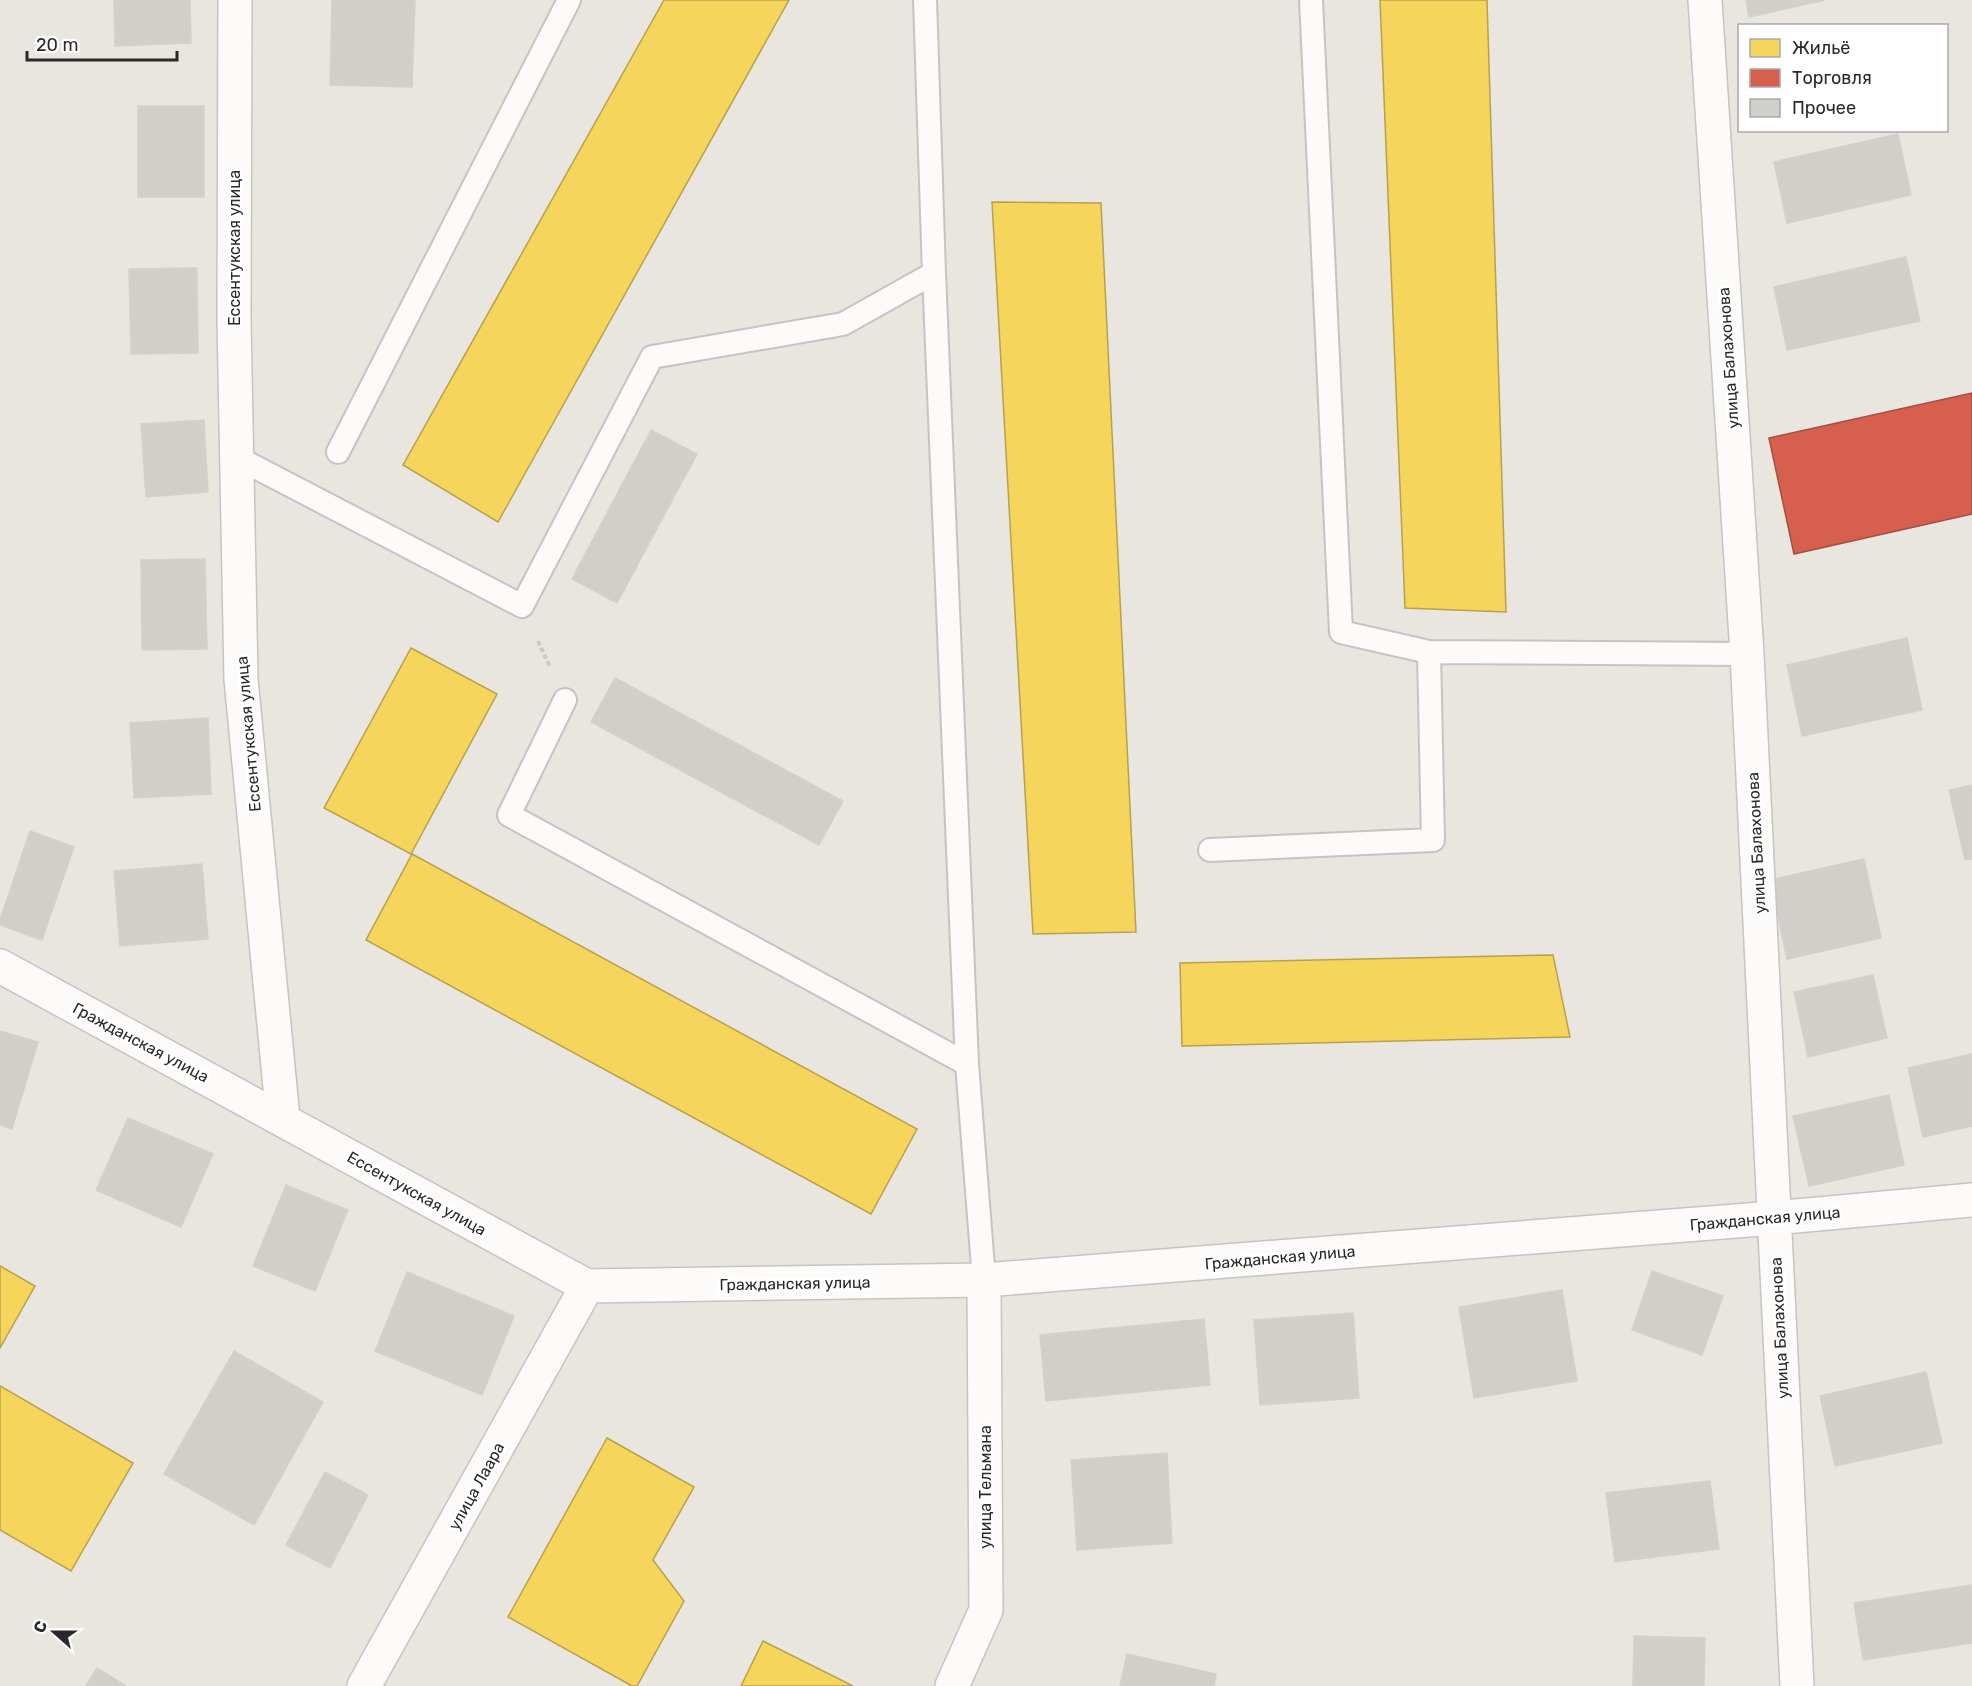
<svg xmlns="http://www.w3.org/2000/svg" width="1972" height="1686" font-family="Rubik,sans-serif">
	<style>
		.homes { fill: #f6d55c; stroke: #b8a14d; stroke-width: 1.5 }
		.shops { fill: #d6604d; stroke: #a25042; stroke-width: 1.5 }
		.building { fill: #d0cfc9; stroke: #d2d1cb; stroke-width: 1.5 }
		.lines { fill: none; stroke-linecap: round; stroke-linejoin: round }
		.lane-casing { stroke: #c5c4c3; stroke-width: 26 }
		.street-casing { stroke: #c5c4c3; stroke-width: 36 }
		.secondary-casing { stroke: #c5c4c3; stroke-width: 36 }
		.path { stroke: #c8c8c6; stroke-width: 4; stroke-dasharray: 4.5 3; stroke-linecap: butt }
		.lane { stroke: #fcfbfa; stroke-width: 22 }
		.street { stroke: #fcfbfa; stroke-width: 33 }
		.secondary { stroke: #fcfbfa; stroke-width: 33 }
		.labels { text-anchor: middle; stroke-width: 6; stroke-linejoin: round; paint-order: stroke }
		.street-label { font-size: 16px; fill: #292929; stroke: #fff }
	</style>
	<rect width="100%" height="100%" fill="#e8e6de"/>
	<!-- homes -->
	<path class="homes" d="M664,0H789L498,522L403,465Z
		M1380,0H1487L1506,612L1405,608Z
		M992,202L1101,203L1136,932L1033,934Z
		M411,648L497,694L411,854L324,808Z
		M412,854L917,1129L871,1214L366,940Z
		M1553,955L1570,1037L1182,1046L1180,963Z
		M0,1266L35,1286L0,1348Z
		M0,1386L133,1463L71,1571L0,1530Z
		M607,1438L694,1487L653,1560L684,1601L637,1686H632L508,1617Z
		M763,1641L853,1686H741Z"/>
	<!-- shops -->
	<path class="shops" d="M1972,393V514L1794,554L1769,438Z"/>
	<!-- building -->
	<path class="building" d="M114,0H190L191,43L115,46Z
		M332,0H415L412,87L330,85Z
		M1746,0H1825L1749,17Z
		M138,106H204V197H138Z
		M1898,134L1911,195L1787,223L1774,162Z
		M1906,257L1920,321L1787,350L1774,287Z
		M197,268L198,353L131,354L129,269Z
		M204,420L208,492L146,497L141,424Z
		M651,430L697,454L617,603L572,579Z
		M205,559L207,649L142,650L141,560Z
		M1907,638L1922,710L1802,736L1787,665Z
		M615,678L843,801L819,845L591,722Z
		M208,718L211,794L134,798L130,723Z
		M1972,785V859L1965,860L1949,790Z
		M30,831L74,847L42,940L0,925V920Z
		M1864,859L1881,938L1787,959L1770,880Z
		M202,864L208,939L120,946L114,871Z
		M1873,975L1887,1038L1808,1057L1794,992Z
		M0,1031L38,1042L12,1129L0,1125Z
		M1972,1054V1126L1923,1137L1908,1068Z
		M1889,1095L1904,1165L1809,1186L1793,1116Z
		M128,1118L213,1154L181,1227L96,1190Z
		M286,1185L348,1210L315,1291L253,1266Z
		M1652,1271L1723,1296L1702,1355L1632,1330Z
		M407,1272L514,1316L482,1395L375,1351Z
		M1562,1290L1577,1381L1474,1398L1459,1307Z
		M1353,1313L1359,1398L1260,1405L1254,1320Z
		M1204,1319L1210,1385L1046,1401L1040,1335Z
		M234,1351L323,1402L254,1525L164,1474Z
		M1926,1372L1942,1443L1835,1466L1820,1396Z
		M1167,1453L1172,1543L1077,1550L1071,1460Z
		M325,1472L368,1495L330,1568L286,1545Z
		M1710,1481L1719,1549L1615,1562L1606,1493Z
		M1971,1585L1972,1643L1863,1660L1854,1603Z
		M1634,1636L1705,1638L1704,1686H1633Z
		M1127,1654L1216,1674L1214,1686H1120Z
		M97,1668L126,1686H86Z"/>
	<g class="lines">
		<defs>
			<path id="lane" d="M925,0L934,273L967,1064
				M1311,0L1341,632L1429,652
				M338,452L569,0
				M238,458L522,606L652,357L843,324L934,273
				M565,700L509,815L967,1064L984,1280
				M1210,850L1433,840L1429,652L1747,654"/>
			<path id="street" d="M235,0L234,320L241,679L283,1119
				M952,1686L986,1610L984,1280"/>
			<path id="secondary" d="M1705,0L1747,654L1797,1686
				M0,966L587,1286L984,1280L1774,1218L1972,1200
				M364,1686L587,1286"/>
		</defs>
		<!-- lane casing -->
		<use href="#lane" class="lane-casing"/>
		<!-- street casing -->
		<use href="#street" class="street-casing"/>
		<!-- secondary casing -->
		<use href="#secondary" class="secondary-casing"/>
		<!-- path -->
		<path class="path" d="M538,641L550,667"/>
		<!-- lane -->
		<use href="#lane" class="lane"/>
		<!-- street -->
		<use href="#street" class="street"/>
		<!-- secondary -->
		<use href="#secondary" class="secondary"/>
	</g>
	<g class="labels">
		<!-- street labels -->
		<g class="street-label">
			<text transform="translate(234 248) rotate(-90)" y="6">Ессентукская улица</text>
			<text transform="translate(1728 358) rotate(-94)" y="6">улица Балахонова</text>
			<text transform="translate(248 734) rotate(-95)" y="6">Ессентукская улица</text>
			<text transform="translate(1756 843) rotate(-93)" y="6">улица Балахонова</text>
			<text transform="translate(141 1042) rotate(28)" y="6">Гражданская улица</text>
			<text transform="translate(417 1193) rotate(29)" y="6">Ессентукская улица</text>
			<text transform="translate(1765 1218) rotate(-5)" y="6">Гражданская улица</text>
			<text transform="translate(1280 1257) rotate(-5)" y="6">Гражданская улица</text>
			<text transform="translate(795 1283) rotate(-1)" y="6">Гражданская улица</text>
			<text transform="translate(1779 1328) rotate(-93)" y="6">улица Балахонова</text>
			<text transform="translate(476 1486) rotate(-61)" y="6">улица Лаара</text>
			<text transform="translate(985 1487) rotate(-90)" y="6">улица Тельмана</text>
		</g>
	</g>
	<!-- legend -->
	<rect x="1738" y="24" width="210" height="108" fill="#ffffff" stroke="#a9a9a9" stroke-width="1.5"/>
	<rect x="1750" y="39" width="30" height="18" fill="#f6d55c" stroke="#a9a9a9" stroke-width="1.5"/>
	<text x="1792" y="54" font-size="18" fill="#292929">Жильё</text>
	<rect x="1750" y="69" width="30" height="18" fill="#d6604d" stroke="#a9a9a9" stroke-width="1.5"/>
	<text x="1792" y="84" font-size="18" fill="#292929">Торговля</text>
	<rect x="1750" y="99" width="30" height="18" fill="#d0cfc9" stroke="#a9a9a9" stroke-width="1.5"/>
	<text x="1792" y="114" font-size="18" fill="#292929">Прочее</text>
	<!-- north arrow -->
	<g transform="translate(54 1632) rotate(291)" stroke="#ffffff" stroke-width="4.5" paint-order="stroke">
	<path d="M0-4.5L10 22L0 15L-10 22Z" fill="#292929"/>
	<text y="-9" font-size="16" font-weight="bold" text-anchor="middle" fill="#292929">С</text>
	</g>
	<!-- scale -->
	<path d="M27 51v9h150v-9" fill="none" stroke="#292929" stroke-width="3"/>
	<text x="36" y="51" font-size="18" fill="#292929" stroke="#ffffff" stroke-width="4.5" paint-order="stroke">20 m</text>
</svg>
